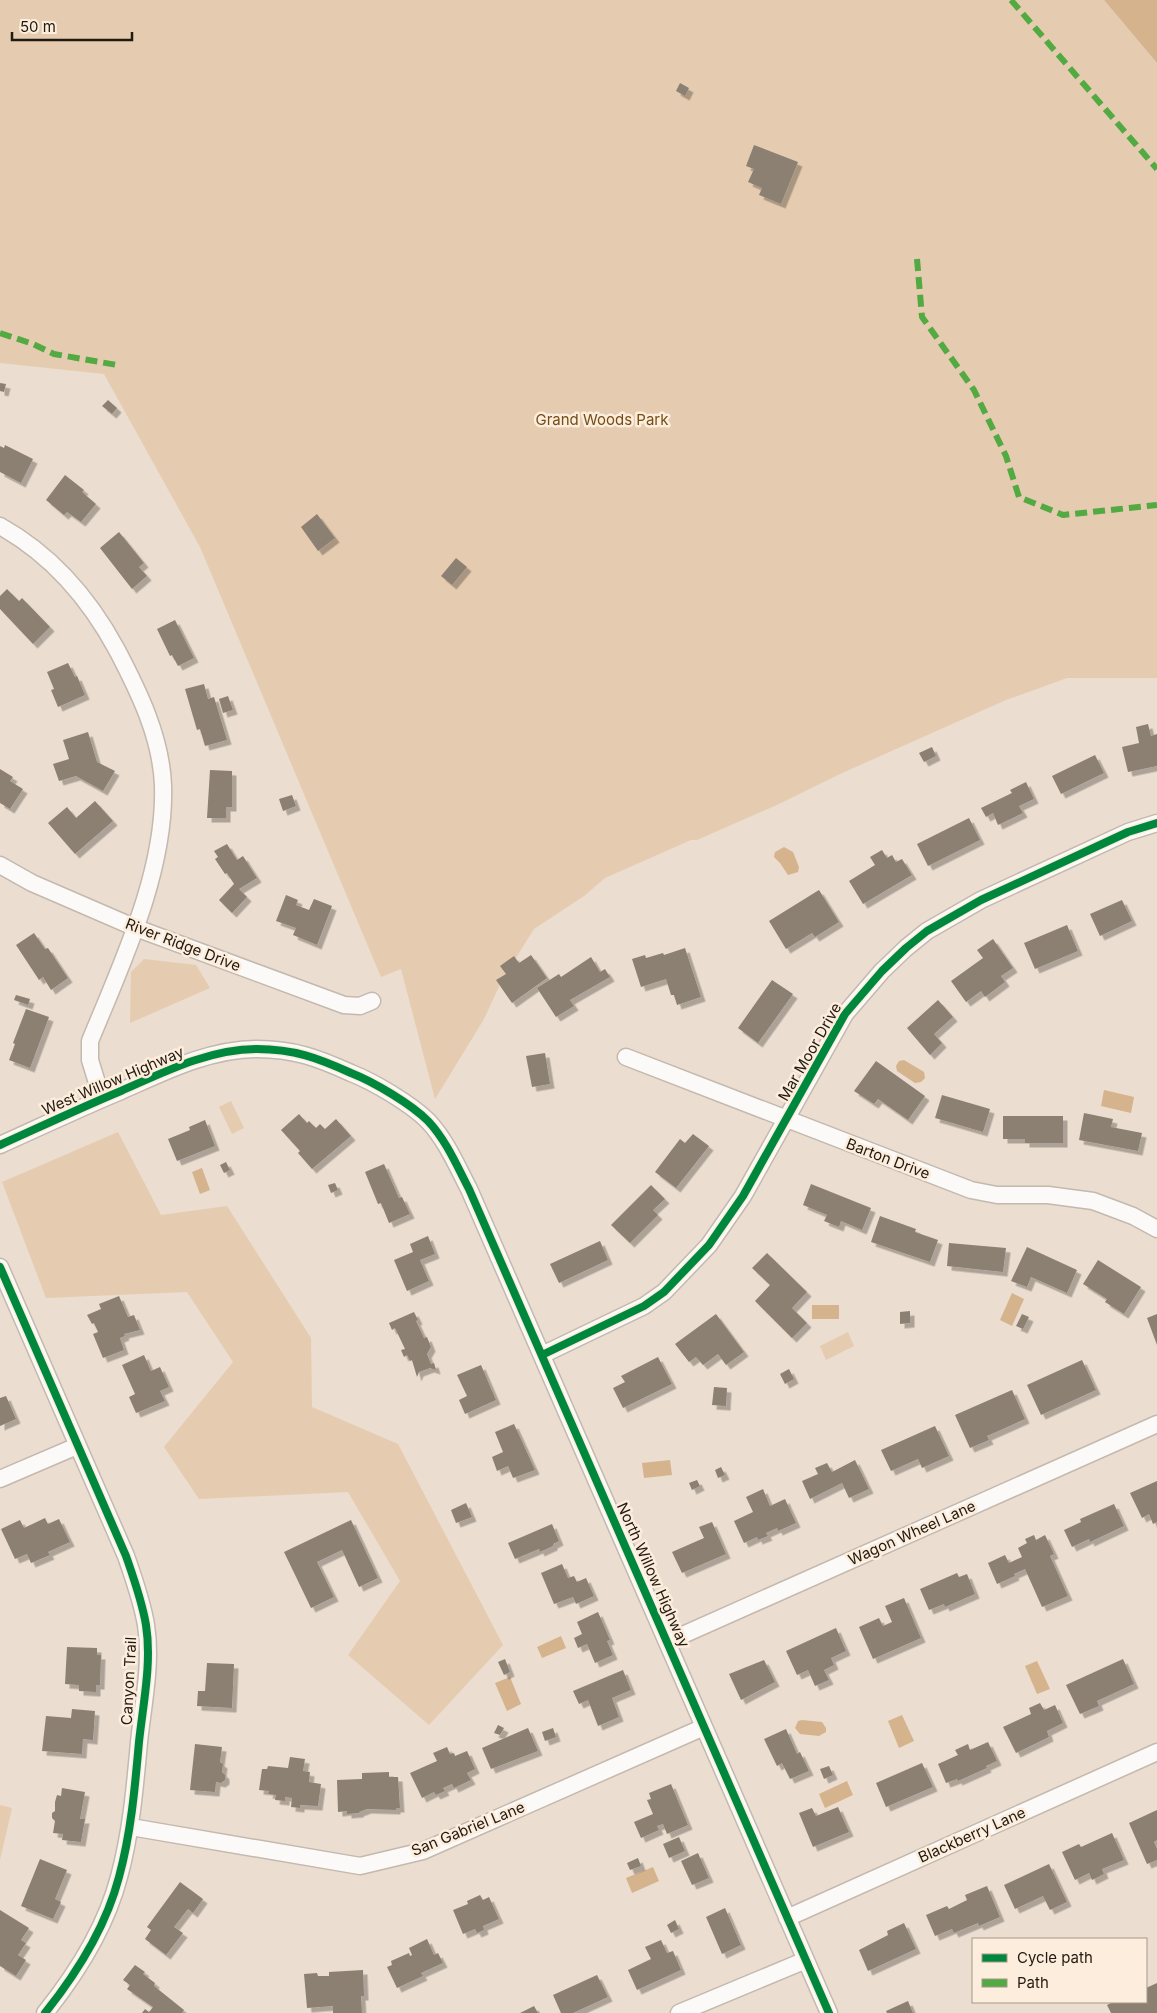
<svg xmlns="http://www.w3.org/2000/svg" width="1157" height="2013" font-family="Inter,sans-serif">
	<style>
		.green { fill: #e5ccb0 }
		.water { fill: #d5b38d }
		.building { fill: #8c8073; filter: url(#shadow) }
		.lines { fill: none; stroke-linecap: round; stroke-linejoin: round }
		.minor-casing { stroke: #c4b9ae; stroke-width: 19 }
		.minor { stroke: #fcfaf8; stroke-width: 16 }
		.quiet { stroke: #53a942; stroke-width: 6; stroke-dasharray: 12 6; stroke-linecap: butt }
		.cycleway-casing { stroke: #fceddd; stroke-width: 11 }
		.cycleway { stroke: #00873e; stroke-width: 8 }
		.labels { text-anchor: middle; stroke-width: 5; stroke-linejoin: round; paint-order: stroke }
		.park-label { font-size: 15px; fill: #764d15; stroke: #fceddd }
		.street-label { font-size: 15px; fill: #221a10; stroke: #fceddd }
	</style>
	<defs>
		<filter id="shadow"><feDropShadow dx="4.5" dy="4.5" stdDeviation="0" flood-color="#0004"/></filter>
	</defs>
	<rect width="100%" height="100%" fill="#ebddcf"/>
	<!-- green -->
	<path class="green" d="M0,0H1104L1157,63V678H1067L1006,700L840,774L779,804L697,840H691L605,878L584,896L534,929L502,980L484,1019L435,1099L401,969L381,977L200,547L104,374L0,363Z
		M144,959L196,965L210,988L130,1023L131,972Z
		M231,1101L244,1128L232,1134L219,1107Z
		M118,1132L161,1215L227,1206L311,1338L312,1407L398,1444L503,1645L429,1725L348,1655L400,1581L348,1492L199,1499L164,1447L233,1362L187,1292L46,1298L2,1182Z
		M848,1332L854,1346L826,1360L820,1346Z
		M0,1805L12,1808L0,1860Z"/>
	<!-- water -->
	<path class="water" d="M1104,0H1157V63Z
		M784,847L793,852L799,867L798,872L788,875L780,863L774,857L775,852Z
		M904,1060L924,1072L925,1078L921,1082L915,1083L897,1071L896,1066L899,1061Z
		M1104,1090L1134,1097L1131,1113L1101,1106Z
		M202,1168L210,1190L200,1194L192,1172Z
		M1012,1293L1024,1299L1012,1326L1000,1320Z
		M812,1305H839V1319H812Z
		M670,1460L672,1475L644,1478L642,1463Z
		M561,1636L566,1648L542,1658L537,1647Z
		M1037,1661L1050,1689L1037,1694L1025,1666Z
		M510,1677L521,1704L507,1711L495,1683Z
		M902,1715L914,1741L899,1748L888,1721Z
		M802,1720L822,1722L826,1728V1732L819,1736L800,1734L795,1728L798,1721Z
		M847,1781L853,1795L825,1808L819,1794Z
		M653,1867L659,1881L632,1893L626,1878Z"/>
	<!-- building -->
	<path class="building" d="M680,83L689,88L685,96L676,91Z
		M754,145L798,162L781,204L759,195L762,188L748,182L754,169L746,166Z
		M0,383L6,384L4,392L0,391Z
		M108,400L117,408L112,414L102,406Z
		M5,445L33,459L21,483L0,472V446L4,448Z
		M65,475L84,490L82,492L96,504L81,522L67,512L64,515L46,500Z
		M317,514L335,538L318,551L301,527Z
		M119,532L144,563L139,567L147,576L132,589L100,548Z
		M456,558L467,567L452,585L441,576Z
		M7,589L19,601L22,598L50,627L33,644L0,609V596Z
		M175,620L194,658L178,666L172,655L170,656L157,629Z
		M68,663L75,677L77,676L85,695L58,707L51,690L54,689L47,672Z
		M204,684L208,699L214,697L227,740L205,746L200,729L197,730L185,689Z
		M228,696L233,710L223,713L219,699Z
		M1148,724L1151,736L1157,734V766L1128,772L1122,747L1139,743L1136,727Z
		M88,732L97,762L115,771L103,791L76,776L59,781L53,764L69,759L63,740Z
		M932,747L936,756L924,762L919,753Z
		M1095,755L1104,773L1061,794L1052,776Z
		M0,769L13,777L10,781L23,789L10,809L0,803Z
		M210,770L232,771V807H226V818H207Z
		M1026,782L1034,799L1019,806L1023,813L998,825L993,813L986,817L981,808L1012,793L1010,790Z
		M292,795L296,806L283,811L279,799Z
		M95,801L113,821L75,854L48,823L67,807L76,818Z
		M969,818L980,840L928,866L917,844Z
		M227,844L237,860L243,856L257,878L239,889L247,897L232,913L219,900L234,884L227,873L225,874L215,859L218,857L214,851Z
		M882,850L887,858L892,855L896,862L902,859L912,875L863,904L849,881L875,865L870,857Z
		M819,890L839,922L815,937L812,933L786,949L769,921Z
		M286,895L298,900L296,905L309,910L314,899L332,906L317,945L293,935L296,928L276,921Z
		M1122,900L1132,921L1100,936L1090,914Z
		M1067,925L1078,951L1035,969L1024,943Z
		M34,933L45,949L48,948L68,978L51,990L43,977L39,980L16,945Z
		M993,939L1013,968L1001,976L1005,982L985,997L981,991L966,1002L951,981L983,958L977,950Z
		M685,948L701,997L677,1005L674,995H671L666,979L641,987L632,959L645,955L646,958L663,953L664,955Z
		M531,955L547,978L512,1003L496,980L506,974L500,966L514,956L519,963Z
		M591,957L600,972L605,969L610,977L570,1000L574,1006L556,1017L537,988L559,974L561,977Z
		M772,980L793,994L758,1043L738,1028Z
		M16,995L30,999L28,1005L14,1000Z
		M938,1000L953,1017L934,1034L942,1043L930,1055L907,1028Z
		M26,1009L49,1017L30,1068L9,1060L15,1044L13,1043Z
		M545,1053L550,1084L532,1087L526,1056Z
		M876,1061L925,1096L908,1120L878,1099L874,1104L854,1091Z
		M942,1095L990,1109L983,1132L935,1118Z
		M1084,1113L1113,1119L1111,1127L1142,1133L1138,1151L1079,1140Z
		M299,1114L307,1123L309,1121L316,1128L320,1124L325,1129L336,1119L351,1136L312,1169L298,1153L300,1151L281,1130Z
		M1003,1116H1063V1143H1025V1139H1003Z
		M205,1120L215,1146L177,1161L168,1139L190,1130L189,1127Z
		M693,1134L709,1146L676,1188L655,1172L680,1139L685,1143Z
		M226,1162L230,1170L224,1173L220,1165Z
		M384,1164L399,1198L402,1197L410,1214L389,1223L381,1203L378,1204L365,1172Z
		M335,1183L338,1190L331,1193L328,1185Z
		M811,1184L871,1208L862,1230L841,1221L839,1227L824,1221L827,1215L803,1205Z
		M651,1185L665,1199L653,1210L658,1215L630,1243L611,1225Z
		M880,1216L916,1229L915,1232L938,1240L930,1262L871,1242Z
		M428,1236L435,1254L420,1260L429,1281L407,1291L394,1260L413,1252L410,1244Z
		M600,1241L608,1260L559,1283L550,1264Z
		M949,1243L1006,1248L1003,1272L947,1266Z
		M1027,1247L1077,1270L1067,1293L1031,1277L1027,1287L1011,1281Z
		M767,1253L807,1292L792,1308L807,1323L792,1338L755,1301L770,1285L752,1268Z
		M1098,1260L1141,1287L1124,1314L1105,1302L1107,1299L1083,1284Z
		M119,1296L128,1317L134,1315L140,1330L124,1334L125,1336L120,1338L124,1350L103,1358L93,1334L98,1332L94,1323L92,1324L87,1315L101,1309L99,1304Z
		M910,1311V1323L900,1324V1312Z
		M414,1312L418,1320L416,1321L424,1338L427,1337L431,1347L427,1354L431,1364L434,1363L436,1370L430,1368L419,1372L417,1377L412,1360L410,1361L407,1355L404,1357L401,1350L405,1349L395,1328L392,1330L389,1323Z
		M716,1314L744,1352L726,1365L718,1354L703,1365L696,1357L689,1362L675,1344Z
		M1022,1314L1029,1317L1023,1329L1016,1326Z
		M1157,1314V1345L1147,1318Z
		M144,1355L151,1371L160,1367L169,1387L160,1391L165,1401L136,1413L129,1397L135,1394L122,1365Z
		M658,1357L672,1384L623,1408L613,1388L625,1382L621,1376Z
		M1082,1360L1096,1390L1041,1415L1027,1385Z
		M481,1365L496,1400L465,1414L459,1400L467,1396L457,1375Z
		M789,1369L794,1379L785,1384L780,1374Z
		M714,1387L727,1388L726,1406L712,1405Z
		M1012,1390L1025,1419L987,1436L989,1440L970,1448L955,1415Z
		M6,1396L16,1419L0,1426V1398Z
		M514,1424L535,1470L513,1478L508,1466L497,1471L492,1457L503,1452L495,1432Z
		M935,1426L949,1456L922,1468L918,1459L891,1471L881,1450Z
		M855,1460L869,1489L849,1498L842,1483L810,1499L802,1481L818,1474L815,1468L827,1463L832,1472Z
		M721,1467L725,1475L718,1478L715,1470Z
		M697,1480L700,1486L692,1490L689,1483Z
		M1157,1481V1522L1153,1524L1149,1514L1142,1518L1130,1493Z
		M763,1489L770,1506L785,1499L796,1523L778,1531L777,1528L766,1533L768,1536L758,1540L757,1537L744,1543L734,1521L753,1512L746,1497Z
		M466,1503L472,1517L456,1523L451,1510Z
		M1114,1504L1124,1526L1090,1542L1089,1539L1072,1547L1064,1530L1081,1522L1080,1519Z
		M45,1518L48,1524L59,1519L70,1542L48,1552L50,1555L31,1563L27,1554L15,1559L1,1529L20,1520L24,1528Z
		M351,1520L378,1578L359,1587L342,1550L317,1562L334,1597L311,1608L284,1552Z
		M712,1522L726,1554L682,1573L672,1552L704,1538L699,1527Z
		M552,1524L559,1541L553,1544V1546L540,1552L539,1549L515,1559L508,1543Z
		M1034,1535L1036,1540L1045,1535L1054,1554L1050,1556L1068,1596L1042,1607L1025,1569L1014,1574L1015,1576L997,1584L988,1563L1005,1555L1009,1563L1022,1557L1018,1548L1027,1543L1025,1539Z
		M562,1564L568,1578L574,1576L577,1582L586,1578L594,1596L576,1604L573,1597L554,1604L541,1573Z
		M957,1573L959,1577L967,1574L975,1594L945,1607L944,1604L929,1610L920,1589Z
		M904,1598L921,1638L873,1659L859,1627L879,1618L883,1626L892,1622L885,1606Z
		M598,1612L610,1640L607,1641L613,1655L595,1663L587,1644L578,1648L574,1638L582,1634L577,1622Z
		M836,1628L846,1651L831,1658L834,1665L824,1670L829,1680L815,1686L808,1670L797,1675L786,1651Z
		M67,1647L97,1648V1655H101L100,1685H96V1692L79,1691V1685L65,1684Z
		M505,1659L510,1672L504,1675L498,1662Z
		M1123,1659L1134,1684L1097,1701L1099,1706L1080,1714L1066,1685Z
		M764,1660L775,1682L741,1700L729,1674Z
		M207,1663L234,1664L232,1708L197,1706L198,1691H205Z
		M623,1670L631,1690L612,1698L619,1717L598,1726L588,1700L579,1704L573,1691Z
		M1040,1703L1044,1710L1055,1705L1063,1723L1047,1731L1049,1737L1016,1753L1003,1727L1031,1714L1029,1708Z
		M72,1709L95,1711L93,1740L83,1739L82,1754L42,1751L46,1716L71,1718Z
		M498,1725L504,1728L500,1735L494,1733Z
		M528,1728L538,1751L491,1769L482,1748Z
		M553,1728L556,1737L545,1741L542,1732Z
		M786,1729L797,1754L800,1752L809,1771L790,1779L782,1763L777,1766L764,1739Z
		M988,1742L997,1761L986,1766L987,1768L958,1781L957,1779L946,1783L938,1764L958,1755L955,1750L968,1744L970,1750Z
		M195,1744L222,1747L220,1762L223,1764L222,1772L225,1775V1780L221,1783L216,1782L215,1792L190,1790Z
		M447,1747L450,1754L454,1753L455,1756L467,1751L475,1769L467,1773L471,1780L454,1788L452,1784L443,1788L445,1791L436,1795L434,1792L422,1798L410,1773L437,1761L433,1753Z
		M290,1757L305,1759L303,1771L310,1772L309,1782L321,1784L318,1806L300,1805V1808L291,1807L292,1798L285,1797V1801L275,1800L276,1795L268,1794L269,1791L259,1790L262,1769H267L268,1766L288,1768Z
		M922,1763L933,1787L886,1807L876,1783Z
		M829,1766L833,1775L824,1779L820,1769Z
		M389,1772V1777H398L400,1808H396V1810L367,1809L359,1812V1813L347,1814V1811L338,1812L337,1780L362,1779V1773Z
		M671,1784L688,1825L667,1834L663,1824L657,1826L659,1830L641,1838L634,1822L653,1814L647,1800L651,1799L649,1793Z
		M62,1788L85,1792L80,1819H85L81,1842L62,1840L63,1834L53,1833L55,1821L52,1818V1813L55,1811V1802L57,1795L61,1796Z
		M838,1807L849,1832L813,1847L799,1813L812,1808L816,1816Z
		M1157,1810V1840L1154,1842L1157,1849V1860L1147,1864L1129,1823Z
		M1112,1833L1124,1860L1102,1869L1104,1874L1092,1880L1089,1873L1075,1880L1062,1852L1079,1844L1081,1847Z
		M679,1837L685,1851L669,1858L663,1844Z
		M698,1853L709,1878L692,1885L681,1861Z
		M638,1858L641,1866L630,1870L627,1863Z
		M40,1859L67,1870L55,1899L61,1902L53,1919L21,1906Z
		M1049,1864L1067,1902L1050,1910L1043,1896L1015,1909L1004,1885Z
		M180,1882L203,1899L193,1913L188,1909L174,1927L183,1933L166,1955L145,1939L151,1930L147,1927Z
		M987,1886L1000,1917L979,1926L978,1923L954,1933L952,1929L935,1936L926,1915L947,1906L949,1909L967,1900L965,1895Z
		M480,1895L483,1900L489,1897L499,1919L483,1926L484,1930L477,1933L475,1929L463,1934L453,1910L468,1904L467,1901Z
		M725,1908L741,1945L722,1954L706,1917Z
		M0,1910L29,1928L21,1940L26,1943L18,1955L26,1960L16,1976L0,1966Z
		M675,1920L679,1929L671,1933L667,1925Z
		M904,1923L916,1949L868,1971L859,1950L888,1935L887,1931Z
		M427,1939L434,1955L438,1953L443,1963L421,1973L423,1976L397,1988L387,1967L392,1965L391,1961L409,1953L410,1956L412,1955L409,1948Z
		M661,1940L667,1953L673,1951L681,1970L637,1990L628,1970L651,1959L645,1947Z
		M135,1965L145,1972L143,1974L155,1983L154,1986L184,2010L182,2013H142L145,2009L149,2012L153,2007L127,1989L130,1985L123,1980Z
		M363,1970L364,1996H361L362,2013H333V2006L307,2008L304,1974L317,1973L318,1976H329V1972Z
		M597,1975L608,1997L573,2013H561L553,1995Z
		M1157,1983V2013H1111L1107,2005L1113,2002H1146V1988Z
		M908,2001L913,2013H887L886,2011Z
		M534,2006L538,2013H520Z"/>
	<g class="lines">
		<defs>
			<path id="minor" d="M0,526C52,555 89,598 117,650C139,692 161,737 163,785C166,871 122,963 90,1041V1060L102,1099
				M0,865L32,883L136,928L344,1005L360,1006L372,1001
				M626,1057L971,1190L997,1195H1048L1093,1201L1133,1216L1157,1229
				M0,1145C40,1127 80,1108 121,1091C164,1072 209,1049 257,1049C294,1049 318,1058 351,1073C374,1082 411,1104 428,1121C446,1140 457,1166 469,1189L829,2013
				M0,1267L126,1556C134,1579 142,1601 146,1625C152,1663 143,1704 139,1742C135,1787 131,1833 119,1877C106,1927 77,1973 45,2013
				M542,1355L644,1306L664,1292L709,1245L743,1196L845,1014L882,971L906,948L927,931L981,900L1128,832L1157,823
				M0,1479L77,1446
				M667,1642L1157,1424
				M131,1827L360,1866L423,1851L704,1727
				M787,1918L1157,1752
				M679,2013L806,1960"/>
		</defs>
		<!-- minor casing -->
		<use href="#minor" class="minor-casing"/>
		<!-- minor -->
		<use href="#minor" class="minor"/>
		<!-- quiet -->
		<path class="quiet" d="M1011,0L1157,169
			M917,259L922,317L974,390L1006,456L1019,497L1063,515L1157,505
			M0,333L33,344L54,354L117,365"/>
		<defs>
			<path id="cycleway" d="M0,1145C40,1127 80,1108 121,1091C164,1072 209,1049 257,1049C294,1049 318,1058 351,1073C374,1082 411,1104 428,1121C446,1140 457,1166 469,1189L829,2013
				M0,1267L126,1556C134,1579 142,1601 146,1625C152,1663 143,1704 139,1742C135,1787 131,1833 119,1877C106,1927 77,1973 45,2013
				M542,1355L644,1306L664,1292L709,1245L743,1196L845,1014L882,971L906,948L927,931L981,900L1128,832L1157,823"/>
		</defs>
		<!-- cycleway casing -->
		<use href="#cycleway" class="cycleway-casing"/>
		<!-- cycleway -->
		<use href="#cycleway" class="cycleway"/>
	</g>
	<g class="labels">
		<!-- park labels -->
		<g class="park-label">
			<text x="602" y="425">Grand Woods Park</text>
		</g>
		<!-- street labels -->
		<g class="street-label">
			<text transform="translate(183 945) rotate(21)" y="5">River Ridge Drive</text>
			<text transform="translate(810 1052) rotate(-60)" y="5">Mar Moor Drive</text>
			<text transform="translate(113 1081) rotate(-23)" y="5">West Willow Highway</text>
			<text transform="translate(888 1159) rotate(21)" y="5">Barton Drive</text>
			<text transform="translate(912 1533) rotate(-24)" y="5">Wagon Wheel Lane</text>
			<text transform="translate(653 1575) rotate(66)" y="5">North Willow Highway</text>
			<text transform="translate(129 1681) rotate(-87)" y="5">Canyon Trail</text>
			<text transform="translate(468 1829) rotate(-22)" y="5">San Gabriel Lane</text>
			<text transform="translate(972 1835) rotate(-24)" y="5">Blackberry Lane</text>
		</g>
	</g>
	<!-- legend -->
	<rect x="972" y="1938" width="175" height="65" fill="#fceddd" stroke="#a5998b"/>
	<rect x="982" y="1954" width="25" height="8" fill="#00873e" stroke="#a5998b"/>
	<text x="1017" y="1963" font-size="15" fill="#221a10">Cycle path</text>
	<rect x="982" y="1979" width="25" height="8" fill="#53a942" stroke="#a5998b"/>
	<text x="1017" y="1988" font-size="15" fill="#221a10">Path</text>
	<!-- scale -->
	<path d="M12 32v8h120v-8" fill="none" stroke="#221a10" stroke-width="2.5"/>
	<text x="20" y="32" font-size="15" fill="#221a10" stroke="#fceddd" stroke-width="4" paint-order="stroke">50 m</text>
</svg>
